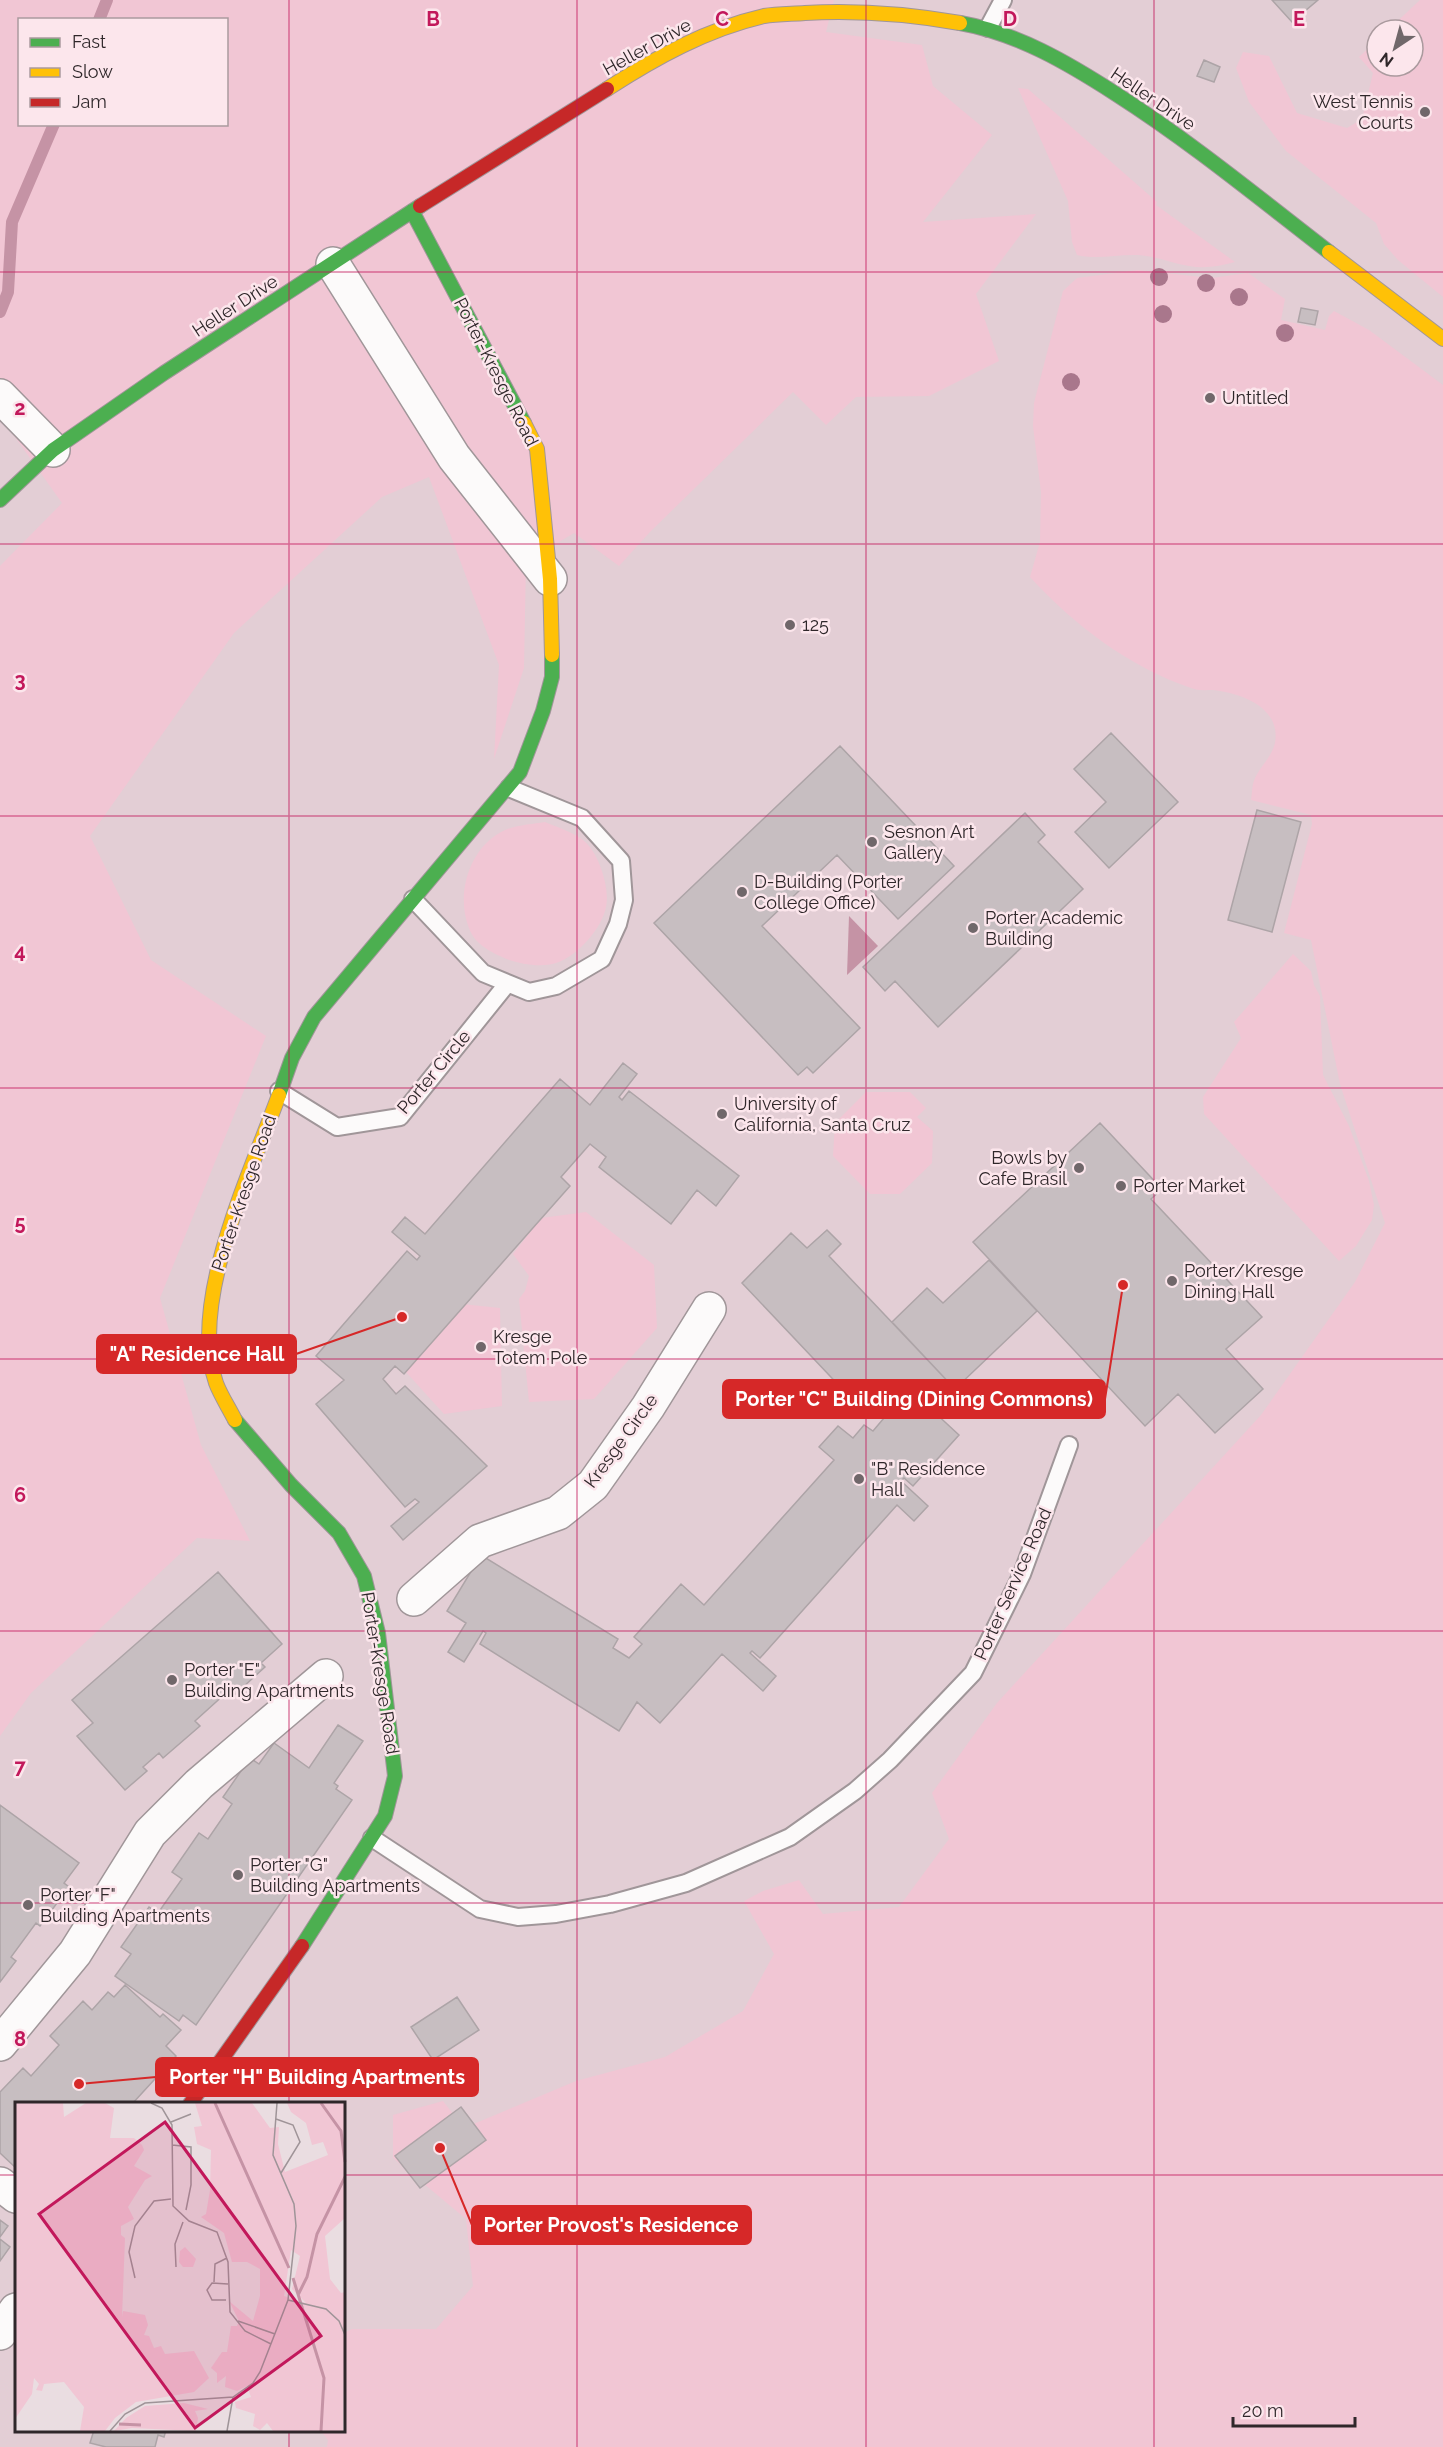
<svg xmlns="http://www.w3.org/2000/svg" width="1443" height="2447" font-family="Raleway,sans-serif">
	<style>
		.built { fill: #e3ced5; fill-rule: evenodd }
		.green { fill: #f1c6d4; fill-rule: evenodd }
		.water { fill: #c593a5 }
		.lines { fill: none; stroke-linecap: round; stroke-linejoin: round }
		.stream { stroke: #c593a5; stroke-width: 12 }
		.building { fill: #c7bec1; stroke: #ada4a7; stroke-width: 1.5 }
		.lane-casing { stroke: #a09699; stroke-width: 20 }
		.street-casing { stroke: #a09699; stroke-width: 36 }
		.fast-casing { stroke: #a09699; stroke-width: 16 }
		.slow-casing { stroke: #a09699; stroke-width: 16 }
		.jam-casing { stroke: #a09699; stroke-width: 16 }
		.lane { stroke: #fcfafa; stroke-width: 16 }
		.street { stroke: #fcfafa; stroke-width: 33 }
		.fast { stroke: #4caf50; stroke-width: 14 }
		.slow { stroke: #ffc107; stroke-width: 14 }
		.jam { stroke: #c62828; stroke-width: 14 }
		.tree { fill: #a9778c }
		.grid { fill: none; stroke: #c2185b; stroke-width: 1.5; stroke-opacity: 0.55 }
		.poi-dot { fill: #70676a; stroke: #fce6ec; stroke-width: 2 }
		.labels { text-anchor: middle; stroke-width: 5; stroke-linejoin: round; paint-order: stroke }
		.street-label { font-size: 18px; fill: #2f272a; stroke: #fce6ec }
		.poi-label { font-size: 18px; fill: #2f272a; stroke: #fce6ec; text-anchor: start }
		.inset-river { fill: none; stroke: #c593a5; stroke-width: 3 }
		.inset-road { fill: none; stroke: #9f9498; stroke-width: 1.5 }
		.view { fill: #c2185b; fill-opacity: 0.15; stroke: #c2185b; stroke-width: 3 }
		.inset-edge { fill: none; stroke: #2f272a; stroke-width: 3 }
		.grid-label { font-size: 20px; text-anchor: middle; font-weight: bold; fill: #c2185b; stroke: #fce6ec; stroke-width: 5; stroke-linejoin: round; paint-order: stroke }
		.leader { fill: none; stroke: #d62828; stroke-width: 2 }
		.callout-dot { fill: #d62828; stroke: #fce6ec; stroke-width: 2 }
		.callout { fill: #d62828; stroke: #d62828; stroke-width: 2 }
		.callout-label { font-size: 20px; text-anchor: middle; font-weight: bold; fill: #fff }
	</style>
	<rect width="100%" height="100%" fill="#eadde1"/>
	<!-- built -->
	<path class="built" d="M0,0H1443V2447H0ZM20,20H226V124H20ZM1377,30H1413V66H1377ZM16,2104H344V2430H16Z"/>
	<!-- green -->
	<path class="green" d="M0,0H834L826,32L922,45L933,86L992,135L923,222L1036,214L976,294L999,361L929,396L856,397L826,425L793,392L650,532L619,566L574,533L526,562L524,668L494,759L499,665L429,477L382,497L234,633L90,836L151,960L266,1036L160,1298L201,1445L250,1541L197,1538L31,1693L0,1736V566L62,503L0,416ZM20,20H226V124H20Z
		M1420,0H1443V297L1398,260L1384,244L1376,223L1286,151L1249,102L1236,68L1243,52L1269,56L1297,113L1347,128L1362,119L1373,73L1359,57L1377,40V66H1413V30H1388Z
		M1018,88L1028,89L1157,202L1156,205L1235,262C1220,266 1205,269 1189,266C1171,263 1156,256 1138,255C1118,254 1097,260 1077,255L1072,242L1068,201Z
		M1138,270L1211,278L1248,273L1285,299L1281,320L1325,330L1329,316L1334,311L1369,330L1443,385V2447H327L328,2440L321,2431L344,2430V2333L352,2329H436L473,2286L466,2219L393,2158V2115L443,2101L464,2128L576,2081L665,2057L743,2011L774,1954L744,1901L763,1891L799,1880L823,1914L899,1907L949,1839L932,1793L997,1703L1261,1415L1355,1282L1385,1223L1340,1084L1311,940L1284,933L1312,824L1311,815L1251,800C1252,794 1252,784 1255,778C1264,760 1279,751 1275,729C1270,703 1237,693 1213,690C1206,690 1198,691 1191,688C1129,667 1074,625 1030,577L1040,542L1041,492L1033,426L1034,403L1063,291L1077,278Z
		M545,822C559,828 580,834 589,846C600,859 610,889 606,907C602,928 578,956 556,963C540,968 517,964 502,957C489,951 474,943 469,928C455,893 470,846 505,830C517,825 533,824 545,822Z
		M1293,954L1311,971L1314,985L1320,996L1323,1075L1349,1126L1369,1181L1374,1205L1372,1220L1356,1246L1339,1261L1204,1114L1203,1097L1241,1038L1234,1022Z
		M866,1092H910L926,1108L917,1117L933,1131L932,1163L900,1194H870L833,1156L835,1123Z
		M586,1212L654,1265L657,1328L594,1399L529,1402L519,1299L525,1291L529,1276L513,1254L541,1218Z
		M462,1304L500,1308L502,1406L444,1414L405,1371Z"/>
	<!-- water -->
	<path class="water" d="M849,916L878,946L847,975Z"/>
	<g class="lines">
		<!-- stream -->
		<path class="stream" d="M99,20L107,0
			M0,312L8,292L12,222L54,124"/>
	</g>
	<!-- building -->
	<path class="building" d="M1272,0H1318L1292,22Z
		M1204,60L1220,67L1214,82L1197,76Z
		M1301,308L1318,311L1315,325L1298,322Z
		M1111,733L1178,802L1109,868L1075,832L1106,802L1074,769Z
		M840,746L954,866L898,919L837,855L762,926L860,1028L813,1073L807,1067L798,1075L654,923Z
		M1257,810L1301,822L1272,932L1228,920Z
		M1025,813L1045,835L1038,842L1083,889L938,1027L895,981L885,991L863,967Z
		M623,1063L637,1074L619,1097L622,1100L629,1091L739,1176L716,1206L697,1190L671,1224L599,1167L606,1157L590,1144L561,1177L570,1186L404,1374L395,1366L383,1379L396,1394L405,1386L487,1466L403,1540L391,1526L419,1502L415,1499L405,1507L316,1404L344,1380L316,1356L407,1251L417,1260L420,1256L392,1232L405,1217L425,1234L560,1079L590,1105Z
		M1100,1123L1162,1189L1151,1199L1262,1317L1226,1349L1263,1389L1215,1433L1178,1394L1145,1426L973,1242Z
		M827,1230L841,1244L829,1256L955,1389L932,1410L959,1435L913,1486L904,1478L901,1481L928,1506L914,1521L897,1505L760,1658L752,1651L750,1653L776,1676L763,1691L722,1654L660,1723L637,1702L619,1731L480,1644L486,1633L483,1631L464,1662L448,1652L466,1623L447,1611L481,1555L618,1639L613,1648L629,1658L642,1644L634,1637L681,1584L704,1605L834,1460L819,1447L838,1426L853,1438L864,1425L873,1431L884,1418L872,1406L864,1412L742,1283L791,1233L807,1248Z
		M989,1260L1037,1311L955,1389L892,1322L927,1288L943,1303Z
		M218,1572L282,1644L261,1663L265,1667L231,1698L226,1693L195,1721L200,1726L163,1758L159,1753L143,1767L147,1771L125,1790L77,1736L93,1723L72,1700Z
		M338,1725L363,1741L334,1783L338,1786L336,1789L352,1800L196,2025L183,2015L179,2021L115,1976L131,1954L121,1947L149,1907L158,1913L182,1879L172,1872L199,1833L208,1839L232,1804L223,1797L250,1758L259,1764L274,1743L309,1768Z
		M0,1805L79,1863L64,1883L69,1887L40,1926L36,1923L11,1957L16,1961L0,1982Z
		M125,1985L160,2017L163,2014L181,2030L166,2046L176,2056L132,2104H16V2168L0,2153V2092L23,2068L31,2076L59,2045L50,2036L83,2001L92,2010L108,1992L114,1997Z
		M457,1997L479,2030L433,2060L411,2027Z
		M461,2107L486,2140L420,2188L395,2156Z
		M0,2220L8,2226L0,2237Z
		M0,2239L10,2247L0,2261Z
		M94,2430H166L164,2437L158,2435L155,2447H106L90,2443Z"/>
	<g class="lines">
		<defs>
			<path id="lane" d="M988,28L1003,0
				M413,899L483,973L529,992L556,986L602,959L618,924L624,900L621,861L582,818L509,788
				M279,1091L337,1127L400,1117L507,984
				M372,1838L480,1909L518,1917L556,1914L610,1904L686,1883L790,1837L855,1791L890,1760L973,1673L1022,1574L1069,1445"/>
			<path id="street" d="M333,264L454,457L550,579
				M0,396L53,450
				M414,1599L480,1541L558,1513L593,1485L648,1407L709,1309
				M0,2044L75,1953L150,1833L199,1784L326,1676
				M0,2184L16,2196
				M0,2333L16,2310"/>
			<path id="fast" d="M960,23C1017,33 1068,63 1116,94C1191,142 1259,198 1329,252
				M412,211L524,423
				M0,500L53,450L164,373L420,206
				M279,1095L292,1058L314,1017L520,772L543,711L552,677V655
				M235,1420L291,1485L339,1533L364,1576L378,1633L395,1776L385,1816L302,1946"/>
			<path id="slow" d="M607,89C655,58 707,29 764,16C777,14 792,14 805,13C858,10 908,14 960,23
				M1329,252L1443,339
				M524,423L537,449L550,579L552,655
				M235,1420C229,1408 221,1396 216,1383C188,1302 251,1172 279,1095"/>
			<path id="jam" d="M420,206L607,89
				M190,2104L302,1946"/>
		</defs>
		<!-- lane casing -->
		<use href="#lane" class="lane-casing"/>
		<!-- street casing -->
		<use href="#street" class="street-casing"/>
		<!-- fast casing -->
		<use href="#fast" class="fast-casing"/>
		<!-- slow casing -->
		<use href="#slow" class="slow-casing"/>
		<!-- jam casing -->
		<use href="#jam" class="jam-casing"/>
		<!-- lane -->
		<use href="#lane" class="lane"/>
		<!-- street -->
		<use href="#street" class="street"/>
		<!-- fast -->
		<use href="#fast" class="fast"/>
		<!-- slow -->
		<use href="#slow" class="slow"/>
		<!-- jam -->
		<use href="#jam" class="jam"/>
	</g>
	<!-- trees -->
	<g class="tree">
		<circle cx="1159" cy="277" r="9"/>
		<circle cx="1206" cy="283" r="9"/>
		<circle cx="1239" cy="297" r="9"/>
		<circle cx="1163" cy="314" r="9"/>
		<circle cx="1285" cy="333" r="9"/>
		<circle cx="1071" cy="382" r="9"/>
	</g>
	<!-- grid -->
	<path class="grid" d="M289,0V2104M577,0V2447M866,0V2447M1154,0V2447M0,272H1443M0,544H1443M0,816H1443M0,1088H1443M0,1359H1443M0,1631H1443M0,1903H1443M0,2175H16M344,2175H1443M289,2430V2447"/>
	<!-- markers -->
	<g class="poi-dot">
		<circle cx="1425" cy="112" r="6"/>
		<circle cx="1210" cy="398" r="6"/>
		<circle cx="790" cy="625" r="6"/>
		<circle cx="872" cy="842" r="6"/>
		<circle cx="742" cy="892" r="6"/>
		<circle cx="973" cy="928" r="6"/>
		<circle cx="722" cy="1114" r="6"/>
		<circle cx="1079" cy="1168" r="6"/>
		<circle cx="1121" cy="1186" r="6"/>
		<circle cx="1172" cy="1281" r="6"/>
		<circle cx="481" cy="1347" r="6"/>
		<circle cx="859" cy="1479" r="6"/>
		<circle cx="172" cy="1680" r="6"/>
		<circle cx="238" cy="1875" r="6"/>
		<circle cx="28" cy="1905" r="6"/>
	</g>
	<g class="labels">
		<!-- street labels -->
		<g class="street-label">
			<text transform="translate(647 47) rotate(-29)" y="6">Heller Drive</text>
			<text transform="translate(1153 99) rotate(34)" y="6">Heller Drive</text>
			<text transform="translate(235 306) rotate(-33)" y="6">Heller Drive</text>
			<text transform="translate(496 372) rotate(63)" y="6">Porter-Kresge Road</text>
			<text transform="translate(434 1072) rotate(-50)" y="6">Porter Circle</text>
			<text transform="translate(244 1193) rotate(-71)" y="6">Porter-Kresge Road</text>
			<text transform="translate(621 1441) rotate(-54)" y="6">Kresge Circle</text>
			<text transform="translate(1013 1584) rotate(-66)" y="6">Porter Service Road</text>
			<text transform="translate(380 1673) rotate(81)" y="6">Porter-Kresge Road</text>
		</g>
		<!-- poi labels -->
		<g class="poi-label">
			<text x="1413" y="108" text-anchor="end">West Tennis<tspan x="1413" dy="21">Courts</tspan></text>
			<text x="1222" y="404">Untitled</text>
			<text x="802" y="631">125</text>
			<text x="884" y="838">Sesnon Art<tspan x="884" dy="21">Gallery</tspan></text>
			<text x="754" y="888">D-Building (Porter<tspan x="754" dy="21">College Office)</tspan></text>
			<text x="985" y="924">Porter Academic<tspan x="985" dy="21">Building</tspan></text>
			<text x="734" y="1110">University of<tspan x="734" dy="21">California, Santa Cruz</tspan></text>
			<text x="1067" y="1164" text-anchor="end">Bowls by<tspan x="1067" dy="21">Cafe Brasil</tspan></text>
			<text x="1133" y="1192">Porter Market</text>
			<text x="1184" y="1277">Porter/Kresge<tspan x="1184" dy="21">Dining Hall</tspan></text>
			<text x="493" y="1343">Kresge<tspan x="493" dy="21">Totem Pole</tspan></text>
			<text x="871" y="1475">"B" Residence<tspan x="871" dy="21">Hall</tspan></text>
			<text x="184" y="1676">Porter "E"<tspan x="184" dy="21">Building Apartments</tspan></text>
			<text x="250" y="1871">Porter "G"<tspan x="250" dy="21">Building Apartments</tspan></text>
			<text x="40" y="1901">Porter "F"<tspan x="40" dy="21">Building Apartments</tspan></text>
		</g>
	</g>
	<!-- overview -->
	<g transform="translate(15 2102)">
		<rect width="330" height="330" fill="#eadde1"/>
		<path d="M0,1H48L49,15L71,1H90L99,6L95,36H119L127,43L129,48L119,64L137,74L130,78L113,105L119,117L106,124V133L110,136L107,215L108,209L130,213L133,223L129,233L134,234L139,246L146,244L150,252L179,249L194,276L179,290L121,300L100,316L90,329H65L69,305L49,280L29,282L27,289L21,288L24,282L19,276L17,292L0,317ZM180,1H237L255,26L264,25L263,42L270,70L313,53L308,40L297,43L291,21L276,10L272,1H330V116L310,134L315,177L326,191L330,190L328,329H258L252,321L245,328L238,324L240,312L221,306L220,300L236,295L232,284L222,289L210,285L211,274L202,281V271L196,266L207,250H212L216,224H222L224,219L214,199L238,219L245,194V167L232,160H217L209,131L186,115L191,112L195,88L196,48L182,42L179,25L187,24ZM276,148L285,154L277,187L291,201L269,194ZM170,145L181,157L178,165H168L164,160L165,149ZM169,301L193,307L180,309L183,316L181,329L117,326L99,329L111,316L130,304Z" fill="#f1c6d4" fill-rule="evenodd"/>
		<path class="inset-river" d="M200,1L274,166M306,1L326,29L330,60M278,176L309,276L306,329M283,193L292,175L302,132L330,75M104,322L126,323"/>
		<path class="inset-road" d="M136,1L147,6L157,23L158,104L174,119L202,130L213,160L215,210L230,229L256,242M261,17L278,23L285,40L266,71M156,20L176,12M157,43L176,45V83L171,108M161,165L160,142L168,120M120,176L114,150L120,124L139,99L156,97M199,180L200,162L212,156M211,198H197L192,188L197,181L213,182M273,198L311,207L324,219L330,233M223,219L260,232M95,329L110,312L130,301L218,295L238,281L245,270L273,198L281,124L279,102L258,53L262,1M212,329L218,295"/>
		<path class="view" d="M150,20L306,234L180,326L24,112Z"/>
		<rect width="330" height="330" class="inset-edge"/>
	</g>
	<g class="grid-label">
		<text x="433" y="26">B</text>
		<text x="722" y="26">C</text>
		<text x="1010" y="26">D</text>
		<text x="1299" y="26">E</text>
		<text x="20" y="415">2</text>
		<text x="20" y="687">3</text>
		<text x="20" y="958">4</text>
		<text x="20" y="1230">5</text>
		<text x="20" y="1502">6</text>
		<text x="20" y="1774">7</text>
		<text x="20" y="2046">8</text>
	</g>
	<!-- callouts -->
	<path class="leader" d="M402 1317L296 1354M1123 1285L1105 1399M79 2084L156 2077M440 2148L472 2225"/>
	<g class="callout-dot">
		<circle cx="402" cy="1317" r="6"/>
		<circle cx="1123" cy="1285" r="6"/>
		<circle cx="79" cy="2084" r="6"/>
		<circle cx="440" cy="2148" r="6"/>
	</g>
	<g class="callout">
		<rect x="97" y="1335" width="199" height="38" rx="6"/>
		<rect x="723" y="1380" width="382" height="38" rx="6"/>
		<rect x="156" y="2058" width="322" height="38" rx="6"/>
		<rect x="472" y="2206" width="279" height="38" rx="6"/>
	</g>
	<g class="callout-label">
		<text x="197" y="1361">"A" Residence Hall</text>
		<text x="914" y="1406">Porter "C" Building (Dining Commons)</text>
		<text x="317" y="2084">Porter "H" Building Apartments</text>
		<text x="611" y="2232">Porter Provost's Residence</text>
	</g>
	<!-- legend -->
	<rect x="18" y="18" width="210" height="108" fill="#fce6ec" stroke="#aa9a9e" stroke-width="1.5"/>
	<rect x="30" y="38" width="30" height="9" fill="#4caf50" stroke="#aa9a9e" stroke-width="1.5"/>
	<text x="72" y="48" font-size="18" fill="#2f272a">Fast</text>
	<rect x="30" y="68" width="30" height="9" fill="#ffc107" stroke="#aa9a9e" stroke-width="1.5"/>
	<text x="72" y="78" font-size="18" fill="#2f272a">Slow</text>
	<rect x="30" y="98" width="30" height="9" fill="#c62828" stroke="#aa9a9e" stroke-width="1.5"/>
	<text x="72" y="108" font-size="18" fill="#2f272a">Jam</text>
	<!-- north arrow -->
	<g transform="translate(1395 48) rotate(216)"><circle r="28" fill="#fce6ec" stroke="#aa9a9e" stroke-width="1.5"/>
	<path d="M0-4.5L10 22L0 15L-10 22Z" fill="#70676a"/>
	<text y="-9" font-size="16" font-weight="bold" text-anchor="middle" fill="#2f272a">N</text>
	</g>
	<!-- scale -->
	<path d="M1233 2417v9h122v-9" fill="none" stroke="#2f272a" stroke-width="3"/>
	<text x="1242" y="2417" font-size="18" fill="#2f272a" stroke="#fce6ec" stroke-width="4.5" paint-order="stroke">20 m</text>
</svg>
